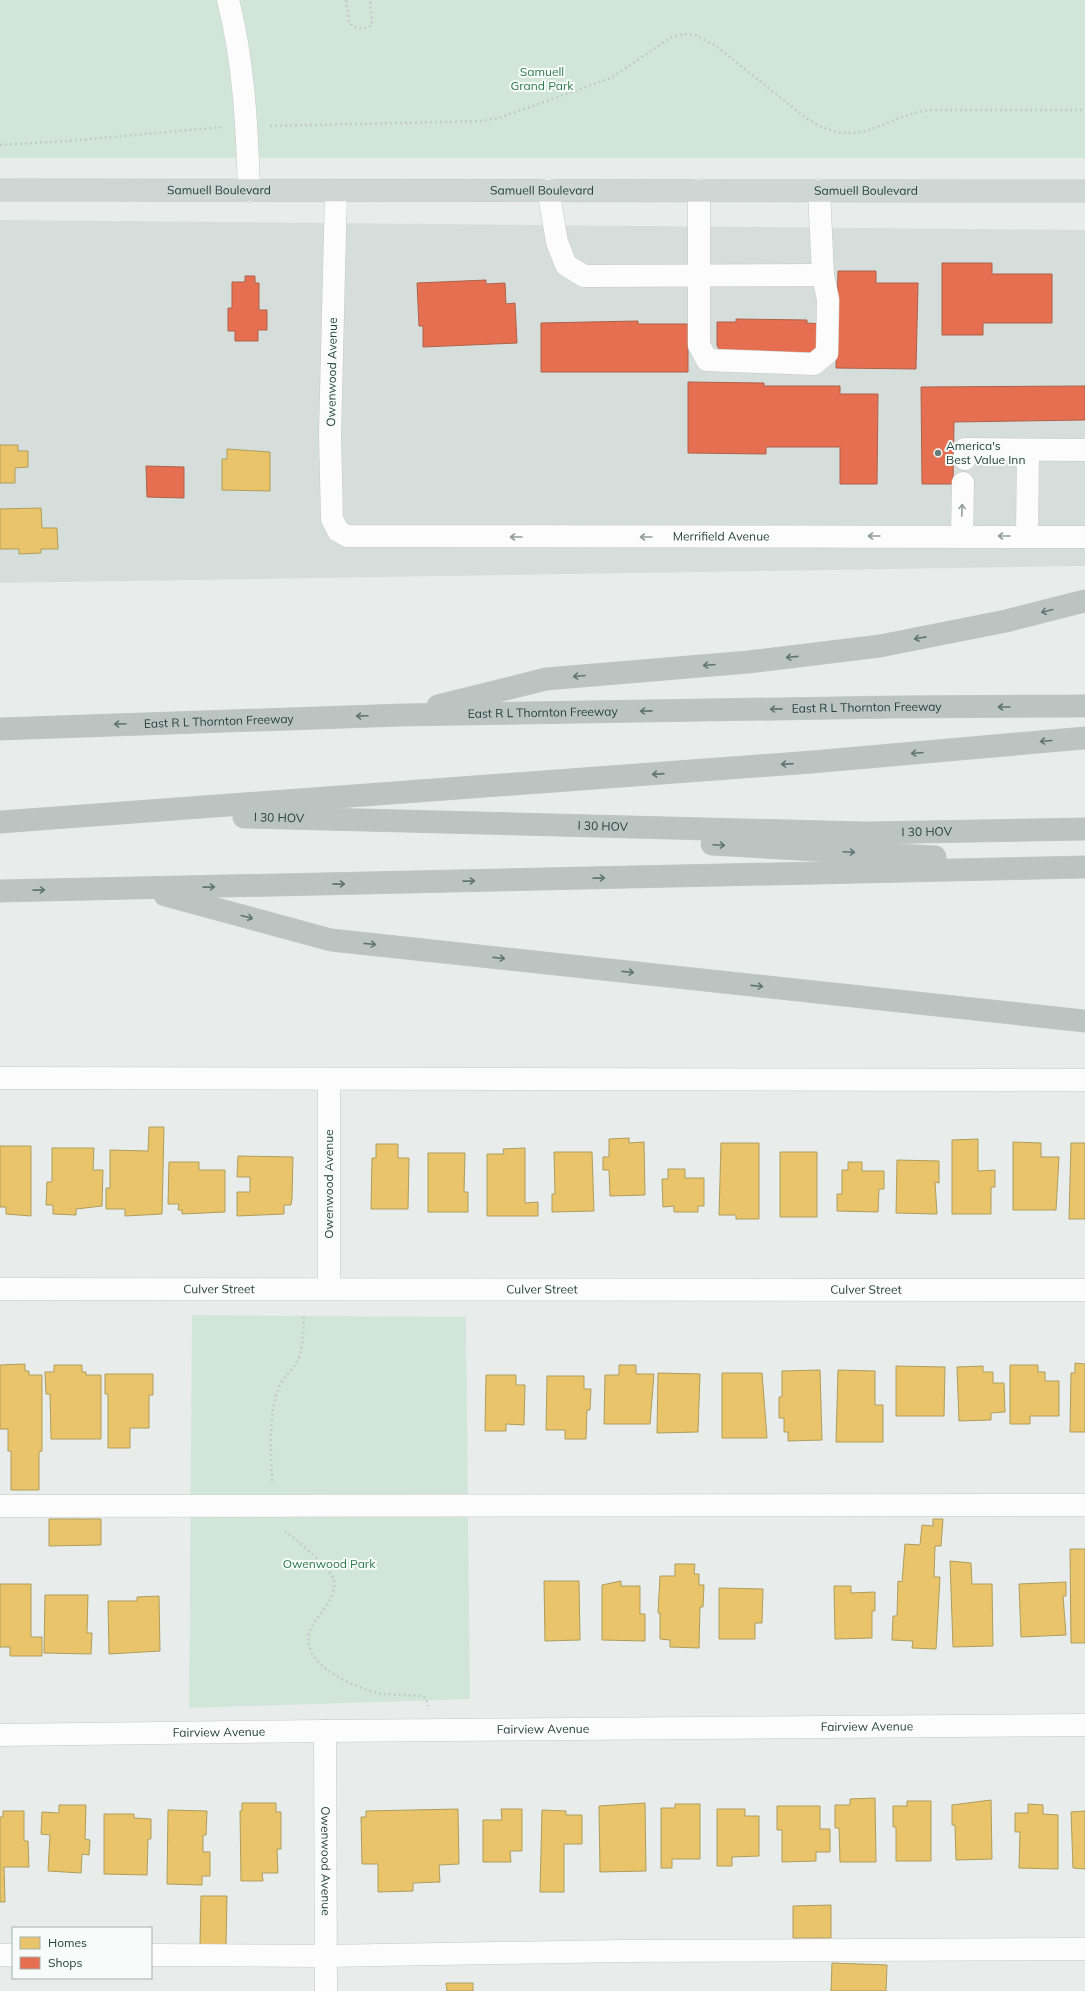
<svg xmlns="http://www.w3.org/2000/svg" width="1085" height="1991" font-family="Mulish,sans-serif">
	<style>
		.built { fill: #d6dedb }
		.green { fill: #d1e6d8 }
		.homes { fill: #e9c46a; stroke: #ae9d5c }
		.shops { fill: #e76f51; stroke: #ac624a }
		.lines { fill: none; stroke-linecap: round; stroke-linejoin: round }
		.minor-casing { stroke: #c5cac8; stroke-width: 23 }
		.major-casing { stroke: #c3ccc9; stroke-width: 23 }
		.highway-casing { stroke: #c3ccc9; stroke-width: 23 }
		.path { stroke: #c3ccca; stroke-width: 2.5; stroke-dasharray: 2 3; stroke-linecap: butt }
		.minor { stroke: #fcfcfc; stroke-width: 22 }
		.major { stroke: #cfd7d5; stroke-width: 22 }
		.highway { stroke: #bcc4c2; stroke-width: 22 }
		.oneway { stroke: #909f9b }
		.oneway2 { stroke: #617670 }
		.poi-dot { fill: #697e78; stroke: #f7fbf9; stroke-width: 1.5 }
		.labels { text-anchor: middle; stroke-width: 4; stroke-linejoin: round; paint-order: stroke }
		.park-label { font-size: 12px; fill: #2d7a4b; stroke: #f7fbf9 }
		.street-label { font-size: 12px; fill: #24423a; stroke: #f7fbf9 }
		.poi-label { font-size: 12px; fill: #24423a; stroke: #f7fbf9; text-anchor: start }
	</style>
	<rect width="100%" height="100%" fill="#e8edeb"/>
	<!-- built -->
	<path class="built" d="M0,220L1085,230V566L0,583Z"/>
	<!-- green -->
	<path class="green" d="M0,0H1085V158H0Z
		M192,1315L466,1317L470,1699L189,1708Z"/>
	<!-- homes -->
	<path class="homes" d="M0,445H18V451H28V467L15,468V483H0Z
		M227,449L270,452V491L222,490V459H227Z
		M41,508L42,528H57L58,549H41V553L19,554V549H0V509Z
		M149,1127H164L162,1214L125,1216V1209H106V1188H110V1150L148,1151Z
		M629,1138V1143L644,1142L645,1195L610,1196L609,1170H603V1157H609V1139Z
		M978,1139V1171L995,1170V1187H991V1214H952V1140Z
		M1013,1142L1041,1143V1157H1059L1056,1210H1013Z
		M721,1143H759V1219H736V1215H719Z
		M1071,1143H1085V1219H1069Z
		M376,1144H398V1158H409L408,1209H371L372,1158H376Z
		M0,1146H31V1216L6,1214V1207H0Z
		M52,1148H94L93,1170H103L102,1206L76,1209V1215L53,1214V1205H46L47,1182H52Z
		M525,1148V1203L538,1202V1216H487V1154H504L503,1149Z
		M554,1152H592L594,1211L552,1212V1194H555Z
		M780,1152H817V1217H780Z
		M428,1153H465L464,1192H468V1212H428Z
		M238,1156L293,1157L292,1198L291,1205H284V1214L237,1216V1192H250V1177H237Z
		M897,1160L939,1161V1183L935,1182L937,1214L896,1213Z
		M169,1162H199V1170H225V1212L182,1214V1210H178L179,1204H168Z
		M848,1162H862V1171H884V1189H879L878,1212L837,1211V1194H842V1170H848Z
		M668,1169H685V1178H704V1206H698V1212H674V1206L663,1207L662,1179H668Z
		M1075,1363L1085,1364V1432H1070L1071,1373H1075Z
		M25,1364V1371H29V1375H42V1451L39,1452V1490H11V1451H8V1429H0V1365Z
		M54,1365H82V1372H86V1375H101V1439H51L50,1394H46L45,1372H54Z
		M619,1365H636V1374H654L650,1424H604L605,1375H619Z
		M1010,1365H1038V1372H1045V1381H1059V1416H1030V1424H1010Z
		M896,1366L945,1367L944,1416H896Z
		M983,1366V1372H993V1383H1004L1005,1412L991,1413V1420L959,1421L957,1367Z
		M820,1370L822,1440L788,1441V1432H784V1418H779V1397H782V1371Z
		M838,1370L875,1371V1405H883V1442H836Z
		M658,1373L700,1374L698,1432L657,1433Z
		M722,1373H762L767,1438H722Z
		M105,1374H153V1395H149V1428H130V1448H108V1394H105Z
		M486,1375H516V1385H525L524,1425L506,1424V1431H485Z
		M547,1376H584V1389H591L590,1410H587L586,1439H565V1430H546Z
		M49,1519H101V1545L49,1546Z
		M933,1519H943L941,1546H935L934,1577H940L936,1649L912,1648L913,1641L892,1640L893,1616H897L898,1581L902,1582L905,1544L920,1545L922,1525L933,1526Z
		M1070,1549H1085V1643H1071Z
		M950,1561L971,1563L972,1584H992L993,1646L953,1647Z
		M675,1564H695L694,1574H699V1585H704L703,1607H700L699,1648L670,1647V1640L660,1639V1613H658L660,1576H675Z
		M544,1581H579L580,1640L545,1641Z
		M621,1581V1586H640V1614H645V1641L602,1640V1585Z
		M1066,1582V1596H1063L1066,1635L1021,1637L1019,1584Z
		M0,1584H31V1637H42V1656H10V1647H0Z
		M834,1586H851V1593L875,1592V1611H872V1638L835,1639Z
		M719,1588L763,1589L762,1623H755V1639H719Z
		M45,1595H88L87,1633H92L91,1654L44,1653Z
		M159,1596L160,1651L109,1654L108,1601H137V1597Z
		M875,1798L876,1862H840L839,1828H835V1805H850V1799Z
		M991,1800L992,1859L956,1860L955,1825H952V1805Z
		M907,1801H931V1861H896V1827H893V1806H907Z
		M242,1803H276V1812H281V1849H277L278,1873H262L263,1881H241L240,1811H242Z
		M645,1803L646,1871L600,1872L599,1806Z
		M675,1804H700V1859H672V1868H661V1808H675Z
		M1028,1804L1043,1805V1814L1058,1815V1869L1019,1868L1020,1832H1015V1813H1028Z
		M59,1805H86L85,1839L90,1840L89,1855L82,1854L81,1873L48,1871L50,1835L41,1834L42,1812L59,1813Z
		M777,1806H820V1829H830V1852H816V1861L782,1862V1830H777Z
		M458,1809L459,1864L439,1865L440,1882L413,1883V1891L378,1892V1864H362L361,1817H366V1811Z
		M501,1809H522V1851H510L511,1862H483V1820H502Z
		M717,1809H745V1816H759V1856L732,1857V1866H717Z
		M168,1810L207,1811L206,1835H203V1852H210V1876H202V1885L167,1884Z
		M542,1810L566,1811V1815H582V1844H564V1892H540Z
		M3,1811H24V1841H28L29,1867H4L5,1902H0V1817H3Z
		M1085,1811V1869L1073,1868L1071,1812Z
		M104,1814H134V1818L151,1819V1839H148L147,1875L104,1874Z
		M201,1896H227L226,1946L200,1945Z
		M831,1905V1938H793V1906Z
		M832,1963L887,1965L886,1991H831Z
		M446,1983H473V1991H447Z"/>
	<!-- shops -->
	<path class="shops" d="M942,263H992V274H1052V323H983V335H942Z
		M838,271H876V283H918L916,369L836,368Z
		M245,276H255V283H259V310H267V330H258V341H235V331H228V308H232V282H245Z
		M486,280V284L505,283L506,304L515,303L517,343L423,347V326H419L417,283Z
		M736,319L807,320V323L824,324V345L812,357H725L717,346V322H736Z
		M638,321V324H688V372H541V323Z
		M688,382L764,383V386H840V394H878L877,484H840V447H766V454L688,453Z
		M1085,386V420L954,422L953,484H922L921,387Z
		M146,466L184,467V498L147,497Z"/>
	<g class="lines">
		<defs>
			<g id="minor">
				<path d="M228,0C244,62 247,127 249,191"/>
				<path d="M548,189L557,242L566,265L584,276L823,275"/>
				<path d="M699,190V345L707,360L814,364L827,353L828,300L823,275L819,190"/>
				<path id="s1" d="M336,192L330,434L332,519L338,531L347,536L1085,537"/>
				<path d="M965,459V449L1085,450"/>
				<path d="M962,536L963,483"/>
				<path d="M1027,536L1028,450"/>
				<path d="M0,1078L1085,1080"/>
				<path id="s2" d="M0,1289L1085,1290"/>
				<path d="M329,1289V1079"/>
				<path d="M0,1506L1085,1505"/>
				<path id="s3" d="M325,1731L326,1991"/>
				<path id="s4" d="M0,1735L325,1731L1085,1725"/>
				<path d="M0,1955H13"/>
				<path d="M151,1955L325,1956L620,1951L1085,1949"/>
			</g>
			<g id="major">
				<path id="s5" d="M0,190L1085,191"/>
			</g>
			<g id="highway">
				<path d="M438,706L546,679L748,662L880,646L1006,621L1085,601"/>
				<path id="s6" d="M0,729L401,715L894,707L1085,706"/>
				<path id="s7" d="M244,817L865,833L1085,829"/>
				<path d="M0,822L812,762L1085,738"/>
				<path d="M712,844L935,857"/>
				<path d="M0,891L1085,867"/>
				<path d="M165,895L331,940L1085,1021"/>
			</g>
		</defs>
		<!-- minor casing -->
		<use href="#minor" class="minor-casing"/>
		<!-- major casing -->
		<use href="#major" class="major-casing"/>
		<!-- highway casing -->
		<use href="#highway" class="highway-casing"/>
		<!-- path -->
		<path class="path" d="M346,0L349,23C357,30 363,30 372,25L370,0
			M270,126L482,121L499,118L611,78L670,38L684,34L695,35L716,46L806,118C860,153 878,117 930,110H1085
			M0,145L67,141L223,127
			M272,1481C271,1454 268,1416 278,1390C281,1380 289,1373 295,1365C304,1351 303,1330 304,1314
			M285,1531C295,1538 331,1569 334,1580C337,1597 320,1613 312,1626C293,1661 352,1687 378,1693C392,1696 406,1694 420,1696L426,1698L428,1706"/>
		<!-- minor -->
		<use href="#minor" class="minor"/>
		<!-- major -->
		<use href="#major" class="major"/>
		<!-- highway -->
		<use href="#highway" class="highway"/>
	</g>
	<!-- one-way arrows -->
	<defs><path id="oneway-shaft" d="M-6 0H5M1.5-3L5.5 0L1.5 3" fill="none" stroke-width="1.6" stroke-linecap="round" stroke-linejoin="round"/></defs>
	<g class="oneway">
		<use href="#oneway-shaft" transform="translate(962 510) rotate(-88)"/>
		<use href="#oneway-shaft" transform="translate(874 536) rotate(180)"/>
		<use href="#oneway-shaft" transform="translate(1004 536) rotate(180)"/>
		<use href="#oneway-shaft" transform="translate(516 537) rotate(180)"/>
		<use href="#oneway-shaft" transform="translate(646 537) rotate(180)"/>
	</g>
	<g class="oneway2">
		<use href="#oneway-shaft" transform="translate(1047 611) rotate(166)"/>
		<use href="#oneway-shaft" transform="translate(920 638) rotate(169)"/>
		<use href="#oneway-shaft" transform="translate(792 657) rotate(174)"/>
		<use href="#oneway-shaft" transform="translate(709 665) rotate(175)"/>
		<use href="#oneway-shaft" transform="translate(579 676) rotate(175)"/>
		<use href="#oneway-shaft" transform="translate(1004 707) rotate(180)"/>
		<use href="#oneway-shaft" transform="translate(776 709) rotate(179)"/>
		<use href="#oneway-shaft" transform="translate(646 711) rotate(179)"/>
		<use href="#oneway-shaft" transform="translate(362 716) rotate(178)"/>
		<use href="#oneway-shaft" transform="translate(120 724) rotate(178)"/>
		<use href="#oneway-shaft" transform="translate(1046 741) rotate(175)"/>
		<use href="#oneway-shaft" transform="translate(917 753) rotate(175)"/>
		<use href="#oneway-shaft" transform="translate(787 764) rotate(176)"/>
		<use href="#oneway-shaft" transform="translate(658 774) rotate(176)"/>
		<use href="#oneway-shaft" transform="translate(719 845) rotate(3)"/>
		<use href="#oneway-shaft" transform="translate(849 852) rotate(3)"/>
		<use href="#oneway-shaft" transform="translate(599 878) rotate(-1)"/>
		<use href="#oneway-shaft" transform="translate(469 881) rotate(-1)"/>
		<use href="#oneway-shaft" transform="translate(339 884) rotate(-1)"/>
		<use href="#oneway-shaft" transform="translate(209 887) rotate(-1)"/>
		<use href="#oneway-shaft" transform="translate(39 890) rotate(-1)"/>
		<use href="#oneway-shaft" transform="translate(247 917) rotate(15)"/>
		<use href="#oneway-shaft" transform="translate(370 944) rotate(6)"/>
		<use href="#oneway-shaft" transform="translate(499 958) rotate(6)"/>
		<use href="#oneway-shaft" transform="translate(628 972) rotate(6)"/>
		<use href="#oneway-shaft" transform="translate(757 986) rotate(6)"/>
	</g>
	<!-- markers -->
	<circle class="poi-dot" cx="938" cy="453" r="4"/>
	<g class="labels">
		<!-- park labels -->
		<g class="park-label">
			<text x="542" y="76">Samuell<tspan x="542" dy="14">Grand Park</tspan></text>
			<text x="329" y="1568">Owenwood Park</text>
		</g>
		<!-- street labels -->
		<g class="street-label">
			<text dy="4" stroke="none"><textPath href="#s5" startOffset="542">Samuell Boulevard</textPath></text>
			<text dy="4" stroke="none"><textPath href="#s5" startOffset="866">Samuell Boulevard</textPath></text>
			<text dy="4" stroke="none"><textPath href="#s5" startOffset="219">Samuell Boulevard</textPath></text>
			<text transform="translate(332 372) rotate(-89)" y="4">Owenwood Avenue</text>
			<text dy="4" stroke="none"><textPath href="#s1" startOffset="725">Merrifield Avenue</textPath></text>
			<text dy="4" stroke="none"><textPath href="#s6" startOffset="867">East R L Thornton Freeway</textPath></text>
			<text dy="4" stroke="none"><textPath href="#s6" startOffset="543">East R L Thornton Freeway</textPath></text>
			<text dy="4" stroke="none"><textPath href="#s6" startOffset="219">East R L Thornton Freeway</textPath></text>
			<text dy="4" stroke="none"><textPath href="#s7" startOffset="35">I 30 HOV</textPath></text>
			<text dy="4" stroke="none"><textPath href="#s7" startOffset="359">I 30 HOV</textPath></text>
			<text dy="4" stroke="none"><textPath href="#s7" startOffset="683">I 30 HOV</textPath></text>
			<text transform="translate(329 1184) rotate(-90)" y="4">Owenwood Avenue</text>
			<text dy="4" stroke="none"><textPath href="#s2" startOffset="219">Culver Street</textPath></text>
			<text dy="4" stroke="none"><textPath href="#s2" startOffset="542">Culver Street</textPath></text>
			<text dy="4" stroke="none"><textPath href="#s2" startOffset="866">Culver Street</textPath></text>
			<text dy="4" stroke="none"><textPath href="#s4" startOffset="867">Fairview Avenue</textPath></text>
			<text dy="4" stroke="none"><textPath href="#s4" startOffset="543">Fairview Avenue</textPath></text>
			<text dy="4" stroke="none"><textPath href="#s4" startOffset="219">Fairview Avenue</textPath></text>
			<text dy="4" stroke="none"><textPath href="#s3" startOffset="130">Owenwood Avenue</textPath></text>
		</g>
		<!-- poi labels -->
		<g class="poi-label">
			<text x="946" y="450">America's<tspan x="946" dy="14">Best Value Inn</tspan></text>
		</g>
	</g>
	<!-- legend -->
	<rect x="12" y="1927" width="140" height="52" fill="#f7fbf9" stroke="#a3b1ad"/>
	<rect x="20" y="1937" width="20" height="12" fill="#e9c46a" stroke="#a3b1ad"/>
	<text x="48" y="1947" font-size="12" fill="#24423a">Homes</text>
	<rect x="20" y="1957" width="20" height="12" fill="#e76f51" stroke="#a3b1ad"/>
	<text x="48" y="1967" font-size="12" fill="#24423a">Shops</text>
</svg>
